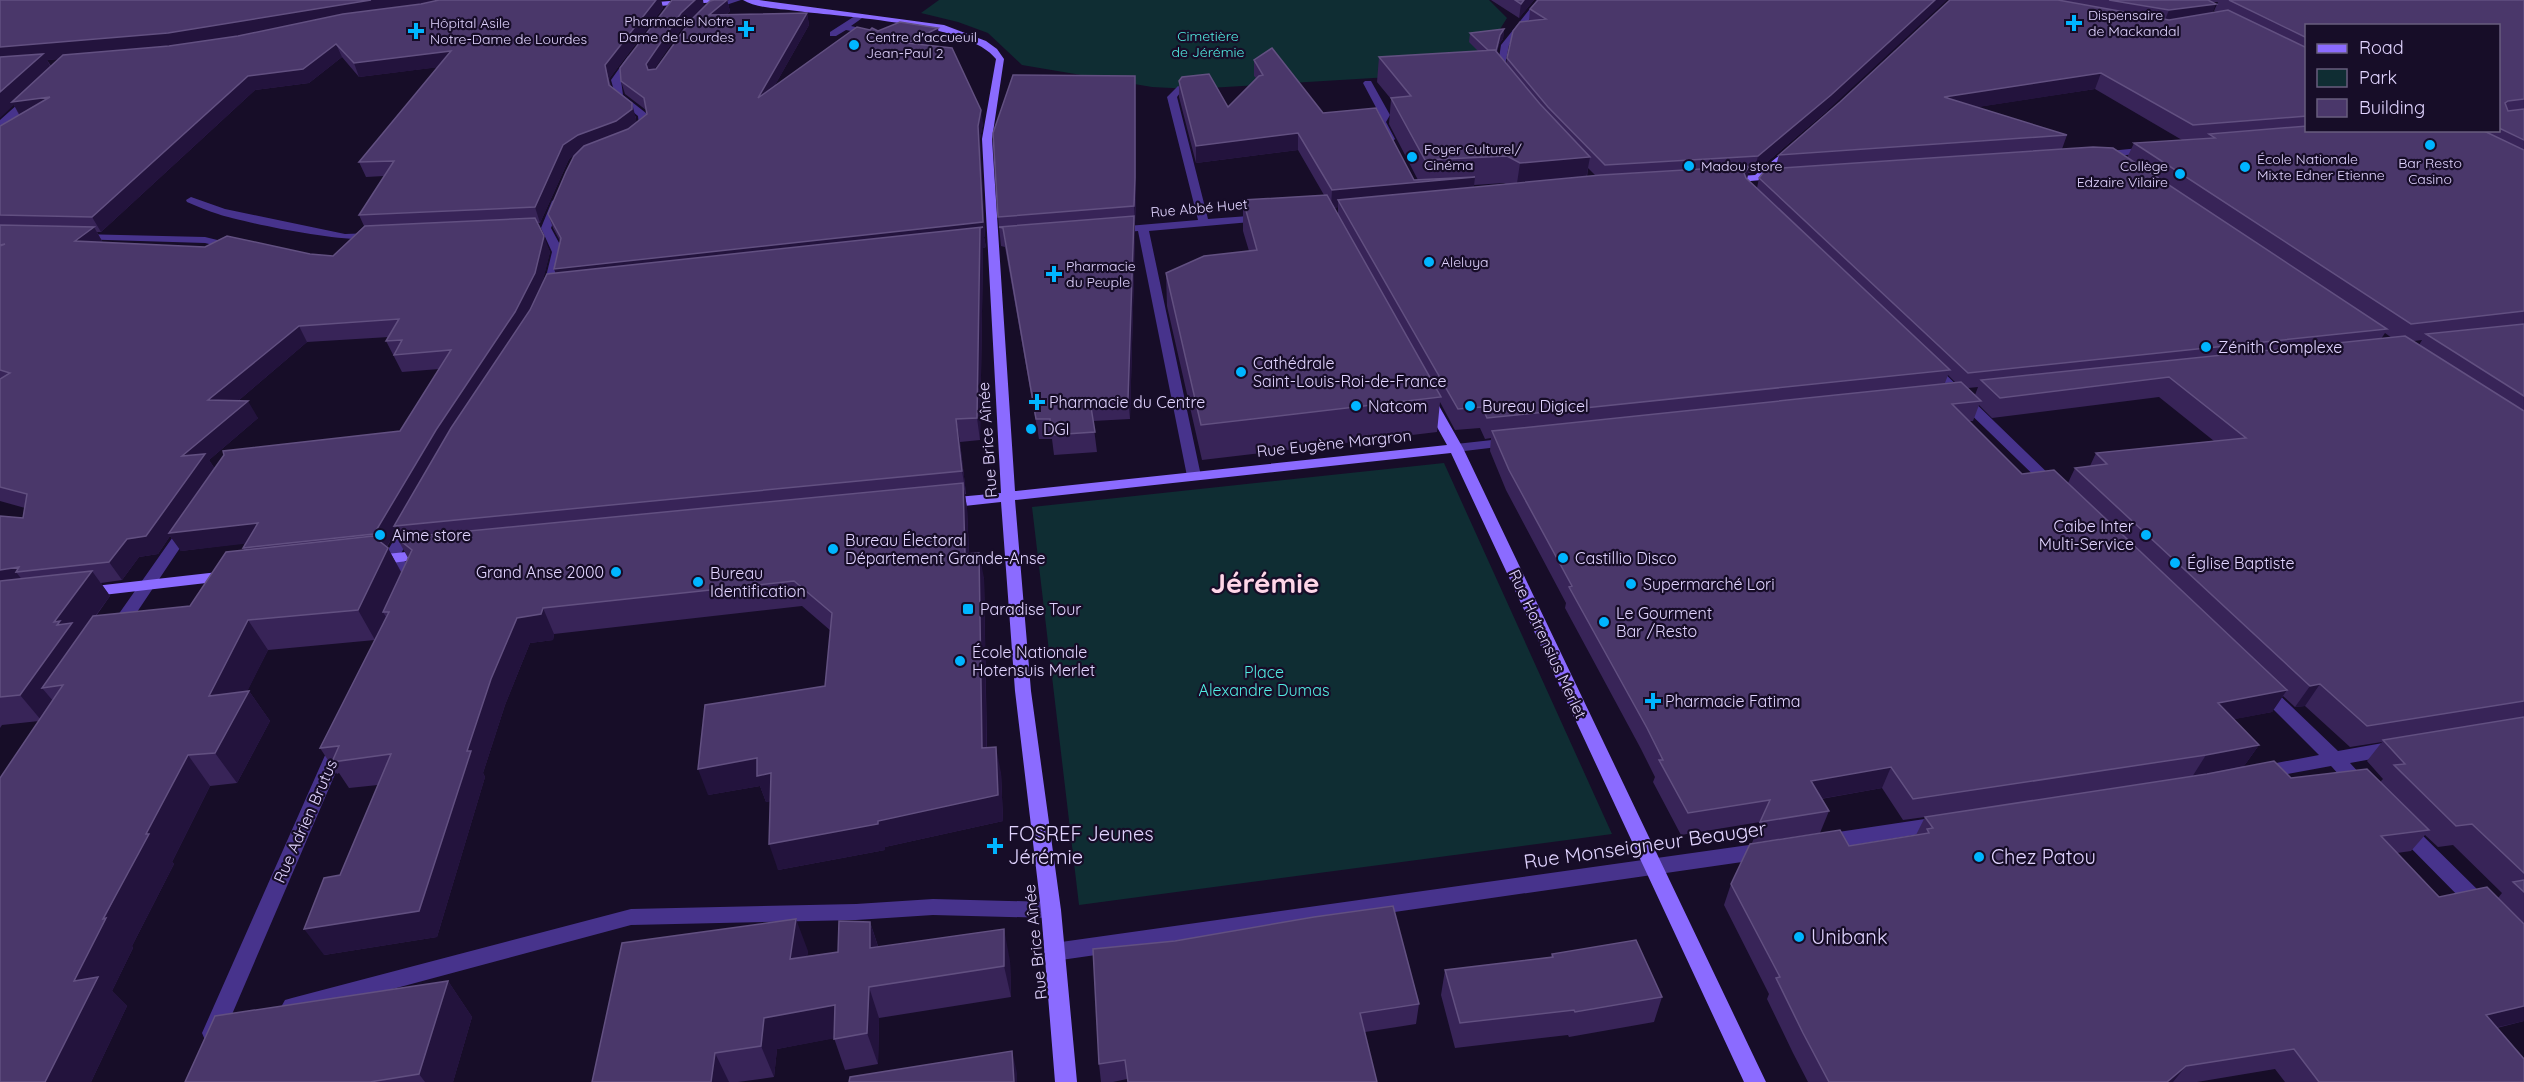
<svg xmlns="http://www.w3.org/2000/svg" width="2524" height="1082" font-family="Quicksand,sans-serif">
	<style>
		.green { fill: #0f2d33 }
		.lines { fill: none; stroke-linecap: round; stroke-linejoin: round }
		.lane { fill: #47338c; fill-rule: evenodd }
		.street { fill: #47338c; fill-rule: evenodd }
		.secondary { fill: #8b6bff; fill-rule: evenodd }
		.wall { fill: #382458; fill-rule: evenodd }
		.shaded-wall { fill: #23133d }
		.building { fill: #4a376a; stroke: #625081; stroke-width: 1.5 }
		.poi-dot { fill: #00b5ff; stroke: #170d28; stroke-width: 2 }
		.labels { text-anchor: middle; stroke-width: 4.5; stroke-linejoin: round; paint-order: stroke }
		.far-poi-label { font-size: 14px; fill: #e1d4ff; stroke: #170d28; text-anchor: start }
		.far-park-label { font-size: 14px; fill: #52ede3; stroke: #170d28 }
		.far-street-label { font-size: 14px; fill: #e1d4ff; stroke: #170d28 }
		.poi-label { font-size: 16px; fill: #e1d4ff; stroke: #170d28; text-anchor: start }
		.street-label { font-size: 16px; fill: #e1d4ff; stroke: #170d28 }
		.park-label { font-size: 16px; fill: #52ede3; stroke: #170d28 }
		.near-poi-label { font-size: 20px; fill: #e1d4ff; stroke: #170d28; text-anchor: start }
		.near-street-label { font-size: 20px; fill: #e1d4ff; stroke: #170d28 }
		.town-label { font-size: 28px; font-weight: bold; fill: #ffd6e8; stroke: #170d28 }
	</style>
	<rect width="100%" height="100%" fill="#170d28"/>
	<!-- green -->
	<path class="green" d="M939,0H1489L1507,18L1473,72L1192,89L1152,87L1022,65L988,33L958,22L921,13Z
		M1444,463L1612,834L1079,905L1032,507Z"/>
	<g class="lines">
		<!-- lane -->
		<path class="lane" d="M729,0H741L708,11L704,9Z
			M858,14L865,16L851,26L877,32V36L846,30L836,36H830V32Z
			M1365,81H1371L1390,115L1386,122L1395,139L1393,141H1387L1376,122L1380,115L1363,83Z
			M933,899L1051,902L1058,904L1061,910L1058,916L1051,918L933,915L856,920L631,925L292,1016L285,1014L281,1007L285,1000L292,998L631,909L856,904Z"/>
		<!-- street -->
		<path class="street" d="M1537,0H1545L1509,45L1503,75L1496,77L1501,45Z
			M631,55L635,58L621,80L623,95L646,113L649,125L639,137L636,138L631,135L639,125L638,116L616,98L611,80L628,56Z
			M1178,86L1183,89L1177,97L1208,219L1262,215L1267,218L1262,221L1149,231L1201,476L1194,480L1187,476L1138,231L1116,233L1111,230L1116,227L1198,220L1167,97Z
			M28,95L36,97L18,116L0,128V120Z
			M2150,147L2154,148V152L2099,158L2094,155L2099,152Z
			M191,197L225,209L345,234L373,233L379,236C364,248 241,222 218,214C208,211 197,206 187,202L186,200Z
			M557,198L562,201L551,228L564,252L554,293L548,297L542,293L552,252L541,228L552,201Z
			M79,234L205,237L238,245L240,247L234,250L205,243L75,239L73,237Z
			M1931,364L1936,365L2057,482L2059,485L2057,488H2047L1926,371L1925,368L1926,365Z
			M1510,438L1517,442L1515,445L1456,452L1449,448L1456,444Z
			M410,520L417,525L399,557L423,576L418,584H408L407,577L383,558L405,522Z
			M187,522L194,527L123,633H111L109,629L111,625L182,524Z
			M2263,683L2269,685L2338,751L2394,741L2400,743L2403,748L2400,753L2394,755L2350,763L2371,786L2368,791C2353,796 2341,776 2331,766L2261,779L2255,777L2252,772L2255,767L2319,755L2257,693L2255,689L2257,685Z
			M339,737L345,739L348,744L224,1033L221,1040L213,1043L205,1040L202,1033L330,744L333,739Z
			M1938,817L1945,819L1947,824L1945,829L1938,831L1825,850L1818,847L1816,842L1818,837L1825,834Z
			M2404,821L2411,824L2487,899L2490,905L2487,911L2480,913L2473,911L2397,834L2395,829L2397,824Z
			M1763,843L1770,846L1773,851L1770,856L1763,859L1054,961L1047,958L1044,952L1047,946L1054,943Z"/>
		<!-- secondary -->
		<path class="secondary" d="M683,0H723L719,2L644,7L640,5L644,3Z
			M743,0H759L944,25L986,41L997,49L1004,59L992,139L1015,491L1447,445L1422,400L1424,397H1434L1463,448L1766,1082H1744L1451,453L1015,500L1031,691L1061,910L1077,1082H1055L1041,910L1015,691L1001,502L946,508L939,503L946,498L1001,493L982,139L996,59C969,23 842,17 797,11C781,9 756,8 743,0Z
			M1791,146L1796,149L1795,151L1762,180L1727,183L1722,180L1727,177L1755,175Z
			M426,550L431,552L434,555L431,558L376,565L368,560L376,555Z
			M227,571L232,572L235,576L232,580L86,597L80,596L78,592L80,588L86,587Z"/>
	</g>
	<!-- wall -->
	<path class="wall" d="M0,0L435,1L439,0H661L663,8L609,79L611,86L636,117V122L647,114L646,110L625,94L621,81L704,6L684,25L654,69H656L727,0L730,11L727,14L807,13L809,25L775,85L878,31L938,28L939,39L928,45L983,123L980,139L985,237H984L986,247L983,248L980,440L960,442L966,494H965L967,508L969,554L984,578L987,748L1001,773L1003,821L885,847V850L778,870L770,801L766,802L760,786L708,795L825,686L831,631L802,606L554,634L553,640L530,643L505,705L483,773L485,777L437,937L324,955L340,875L378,785L349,788L339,773L337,774L320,748L375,640L268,650L247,691H249L270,721L237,783L210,786L172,862L174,864L132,946L133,948L112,991L127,1006L91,1082L39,721L2,725L0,728V516L23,518L25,508L0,501V126L19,115L14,105ZM342,57L359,77L438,67L359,162L366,177L384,176L359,215L364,226L333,256L103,243L97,232H101L255,90L309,83ZM59,59L51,66L47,60ZM574,155L548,214L553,228L560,241L555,273L542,283L550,252L537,223H540L569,159ZM389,337L386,341L402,372L439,369L400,431L215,469L209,460L258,418L238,401L307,342ZM396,531L400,538H397L408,558L402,573L387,547ZM170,536L181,551L245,543L243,548L244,550L190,606L96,616L110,596L101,583L122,580L139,557L158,554Z
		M1491,0H1534L1519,18Z
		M1950,0H2524V1021L2497,1028L2524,1082H2285L2275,1069L2197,1082H1808L1793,1053L1767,999L1769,994L1724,905L1731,884L1849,846L1916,835L1925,817L1903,820L1882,788L1821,799L1829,811L1820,833L1752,843L1760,822L1681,835L1653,782L1655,777L1641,749L1565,608L1566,603L1506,490L1490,451L1491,438L1485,439L1480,428L1455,430L1440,402L1437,432L1202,460L1167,306L1166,273L1249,251L1243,231V200L1324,195L1298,150L1196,163L1179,97V81L1228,107L1256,78L1254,76V60L1323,113L1414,180H1418L1389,124L1391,99L1377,82L1379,57L1478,51L1469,42L1470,33L1504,29L1503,39L1499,44L1497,52L1506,64L1507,58L1529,21L1530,9L1827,111L1754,173H1748L1747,179L1757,188L1759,178L1775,169L1779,155L1840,102ZM2212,2H2218L2214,11L2217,12L2212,13ZM2307,26H2499V130H2307ZM2095,89L2182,140L2134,143L2127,158L2062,149L2067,135L1977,107ZM1588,168L1596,176L1587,177ZM1504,183L1506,184L1474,187V185ZM1338,207V214L1334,208ZM2385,333L2392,338L2381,339ZM2422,340L2419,345L2413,341H2414ZM1948,375L1955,382L1945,383ZM1978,387L1975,395L1968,388ZM2159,397L2214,441L2096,453L2090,466L2075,468L2068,483L2022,474L1968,421H1973L1979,405L1992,418ZM2283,696L2295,707L2305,706L2350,747L2382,742L2367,761L2383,779L2380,782L2291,778L2244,766L2259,745L2234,719L2272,712ZM2425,835L2438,847L2453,845L2502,893L2498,898L2439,897L2397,853L2411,851Z
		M1135,76L1136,195L1135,224V234L1130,419L1093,421L1097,452L1054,455L1052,439H1039L1005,247L1001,246L998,217Z
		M870,922L878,946L1010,961L1011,997L879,1018L878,1064L845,1070L834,1038L777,1049L774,1077L738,1082H592L808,951L807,956L838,952Z
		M1093,949L1419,1004L1416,1024L1365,1032L1127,1079L1113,1082H1101L1099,1064Z
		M1552,954L1662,997L1654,1022L1569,1037L1568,1035L1455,1048L1441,995L1445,970L1551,957Z
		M448,981L472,1017L453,1082H185Z"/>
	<!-- shaded-wall -->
	<path class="shaded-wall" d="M367,0H435L437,5L176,49L47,60L52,70L50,97L21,117L14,105L0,118V47Z
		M656,0H661L663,8L609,79L614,99L605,65Z
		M695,0H703L704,6L684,25L649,77L646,64L681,13Z
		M727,0L730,11L712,26L709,15Z
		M1524,0H1534L1519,18L1521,4Z
		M1935,0H1947L1827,111L1754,173L1758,156Z
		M2216,4L2210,19L2163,25L2169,10Z
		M807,13L809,25L761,110L758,98Z
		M938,28L939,39L909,55L907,43Z
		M1504,29L1503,39L1499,44L1494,66L1495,56L1500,35Z
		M336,44L342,57L309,83L255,90L101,232L92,217L248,76Z
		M451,51L456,65L359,77L354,63Z
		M2101,73L2095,89L1939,113L1944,97Z
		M1135,76L1136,195L1135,224L1134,206Z
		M632,103L637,123L620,135L583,149L569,159L540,223L535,207L563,145L578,135Z
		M981,110L983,123L980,139L985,237H984L986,247L983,248L980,440L977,418L559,283L554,269L978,126Z
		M1298,133V150L1196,163V146Z
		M1590,157L1585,184L1516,190L1520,163Z
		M1750,166L1746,183L1744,173Z
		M1475,177L1473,195L1338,200V207L1331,208L1332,190Z
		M1134,216L1135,234L1130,419L1128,399Z
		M94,227L103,243L75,241Z
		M544,236L550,252L541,289L522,329L394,526L396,531L384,551L374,534Z
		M299,326L307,342L218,418L208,400Z
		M248,401L258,418L209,460L216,471L258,523L268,541L181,551L170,536L158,554L139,557L122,580L109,562L182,456Z
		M956,419L960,442L966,494L962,471Z
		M963,483L967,508L970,580L965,554Z
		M388,548L404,578L383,612L386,617L375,640L358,610Z
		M979,553L984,578L987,775L982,748Z
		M19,567L16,572L27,586L0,590V570Z
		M92,571L110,596L42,688L54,702L41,720L20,695L54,622Z
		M543,608L554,634L553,640L530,643L505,705L483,773L485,777L437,937L324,955L304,929L467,751L491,679L517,618Z
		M248,620L268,650L230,726L209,696Z
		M2320,684L2305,706L2295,707L2310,686Z
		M2287,690L2272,712L2205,725L2218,703Z
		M249,691L270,721L237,783L215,753Z
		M2259,745L2244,766L2192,777L2206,755Z
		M996,747L1001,773L1003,821L885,847V850L778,870L769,844L878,821Z
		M188,755L210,786L172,862L174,864L132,946L133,948L112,991L127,1006L91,1082H45L74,981L146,834Z
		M757,758L771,773L781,799L766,802L760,786L708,795L698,769Z
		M1891,767L1882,788L1802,802L1811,781Z
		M796,919L808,951L802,990L790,959Z
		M870,922L880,953L870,948Z
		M1004,929L1010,961L1011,997L1004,966Z
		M448,981L472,1017L453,1082H425L419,1074Z
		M869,987L879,1018L878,1064L867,1033Z
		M835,1005L847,1036L777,1049L774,1077L761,1046L764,1018Z
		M2524,1006V1021L2464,1035L2486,1015Z
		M1012,1051L1017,1073V1082H1014Z
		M715,1053L729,1082H711Z
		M2186,1066L2173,1082H2167Z"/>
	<!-- building -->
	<path class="building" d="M0,0H371L168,33L0,47Z
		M439,0H656L605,65L609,85L632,103V109L616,121L578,135L563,145L535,207L359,215L394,161L359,162L451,51L354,63L336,44L303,69L248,76L92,217L0,215V126L50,97L12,102L63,55L169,46L238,36L343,14L421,4Z
		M672,0H695L681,13L646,64L648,70L656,69L691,20L710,1L714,0H727L709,15L807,13L758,98L857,27L870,30L872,28L878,31L900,22L938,28L907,43L952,48L981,110L978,126L983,222L554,269L561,238L548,214L566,172L574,156L584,146L628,129L647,114L644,98L621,81L620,68Z
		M1515,0H1524L1521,4Z
		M1538,0H1935L1831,95L1758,156L1605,165L1548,107L1507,58L1513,31L1520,22L1546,19L1530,9Z
		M1950,0H2058L2169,20L2228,10L2307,48V116L2193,125L2101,73L1944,97L2067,135L1779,155L1840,102Z
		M2109,0H2208L2216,4L2169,10Z
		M2229,0H2524V99L2508,101L2505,103L2508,111L2524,109V140L2499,128V26H2307V38Z
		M1504,29L1500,35L1496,51L1495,50H1488L1470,33Z
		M1272,48L1323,113L1376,108L1414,180L1475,177L1332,190L1298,133L1196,146L1179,81L1182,77L1209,74L1228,107L1259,76L1263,75L1254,60Z
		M1495,50L1540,104L1590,157L1520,163L1507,156L1425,160L1391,98L1411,96L1379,57Z
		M43,54L0,92V57Z
		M1013,75L1135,76V178L1134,206L998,217L993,133Z
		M2307,126V130H2482L2524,150V311L2411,324L2134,143L2215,138L2209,134Z
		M2093,147L2113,148L2387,329L1968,373L1759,178L1766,169Z
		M1750,166L1744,173L1746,178L1950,370L1487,418L1482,407L1458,409L1338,200L1601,175Z
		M1327,195L1441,397L1201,425L1166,273L1204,256L1257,250L1243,200Z
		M1134,216L1128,399L1090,401L1095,432L1051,435L1050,419H1036L1003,228L999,227Z
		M535,218L544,236L535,273L515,312L436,430L374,534L243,548L258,523L169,533L224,455L223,451L400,431L451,350L394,355L402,340L386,341L399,319L299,326L208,400L248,401L182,456L205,454L146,536L127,539L109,562L16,572L19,567L0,570V516L23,518L27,494L0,487V379L10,373L0,370V246L5,244L0,245V225L94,227L75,241L205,247L227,236L310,254L333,256L365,226Z
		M983,227L980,228L977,418L956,419L962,471L394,526L451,428L530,310L547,274Z
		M2524,324V396L2426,334Z
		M2405,336L2524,411V701L2367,726L2320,684L2310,686L2075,468L2107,464L2096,453L2246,438L2169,377L2000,398L1981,380Z
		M1961,382L1981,401L1952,404L2022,474L2054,470L2287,690L2218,703L2259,745L2206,755L1913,799L1891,767L1811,781L1829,811L1760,822L1770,800L1688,813L1659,760H1663L1647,728L1569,587L1572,586L1509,470L1492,431Z
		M963,483L965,554L979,553L982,748L996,747L998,795L878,821V824L769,844L771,773L757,776V758L698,769L705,705L825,686L832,613L794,581L543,608L541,614L517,618L491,679L467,751H471L419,911L304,929L324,878L340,875L391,754L332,762L339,746L320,748L389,612H383L412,550L397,538Z
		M373,536L388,548L358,610L248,620L209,696L249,691L215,753L188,755L146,834H149L103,919L106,918L74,981L98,977L45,1082H0V778L63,685L42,688L93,616L190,606L226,552Z
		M92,571L54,622L60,621L57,625L72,623L20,695L0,697V581Z
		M2524,717V873L2472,824L2456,826L2394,765L2405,764L2383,740Z
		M2274,761L2291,778L2367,769L2429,830L2381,836L2439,897L2487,887L2524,924V1006L2486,1015L2524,1059V1082H2319L2294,1049L2186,1066L2167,1082H1829L1803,1033L1776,978L1780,977L1731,884L1750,844L1840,830L1849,846L1929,833L1927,829L1933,828L1925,817L2207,774Z
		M2524,880V892L2513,882Z
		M1393,906L1419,1004L1360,1013L1377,1082H1128L1125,1060L1099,1064L1093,949L1175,941L1314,917Z
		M796,919L790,959L838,952L839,921L870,922V948L1004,929V966L869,987L867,1033L834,1039L835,1005L764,1018L761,1046L715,1053L711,1082H592L622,943Z
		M1636,940L1662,997L1575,1012L1574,1010L1460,1023L1445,970L1553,957L1552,954Z
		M448,981L419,1074L370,1082H185L215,1016Z
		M1012,1051L1014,1082H849L850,1077Z"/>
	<!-- markers -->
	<g class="poi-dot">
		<path d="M2071 14h6v6h6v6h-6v6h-6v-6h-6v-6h6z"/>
		<path d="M743 20h6v6h6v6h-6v6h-6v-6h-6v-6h6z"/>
		<path d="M413 22h6v6h6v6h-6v6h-6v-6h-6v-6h6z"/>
		<circle cx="854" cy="45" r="6"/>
		<circle cx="2430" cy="145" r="6"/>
		<circle cx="1412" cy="157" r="6"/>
		<circle cx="1689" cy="166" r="6"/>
		<circle cx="2245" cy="167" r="6"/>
		<circle cx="2180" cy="174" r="6"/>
		<circle cx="1429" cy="262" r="6"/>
		<path d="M1051 265h6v6h6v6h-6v6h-6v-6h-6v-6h6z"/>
		<circle cx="2206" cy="347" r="6"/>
		<circle cx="1241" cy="372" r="6"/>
		<path d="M1034 393h6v6h6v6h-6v6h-6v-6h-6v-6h6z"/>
		<circle cx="1356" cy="406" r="6"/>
		<circle cx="1470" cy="406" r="6"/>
		<circle cx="1031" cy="429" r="6"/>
		<circle cx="380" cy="535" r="6"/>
		<circle cx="2146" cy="535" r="6"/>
		<circle cx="833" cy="549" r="6"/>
		<circle cx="1563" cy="558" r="6"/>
		<circle cx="2175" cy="563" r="6"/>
		<circle cx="616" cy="572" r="6"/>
		<circle cx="698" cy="582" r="6"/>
		<circle cx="1631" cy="584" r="6"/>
		<rect x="962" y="603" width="12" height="12" rx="3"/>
		<circle cx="1604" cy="622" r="6"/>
		<circle cx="960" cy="661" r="6"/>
		<path d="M1650 692h6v6h6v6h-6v6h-6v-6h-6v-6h6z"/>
		<path d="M992 837h6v6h6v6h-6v6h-6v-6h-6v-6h6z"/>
		<circle cx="1979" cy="857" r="6"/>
		<circle cx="1799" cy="937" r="6"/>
	</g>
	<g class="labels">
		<!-- far-poi labels -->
		<g class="far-poi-label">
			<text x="2088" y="20">Dispensaire<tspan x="2088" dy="16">de Mackandal</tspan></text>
			<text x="734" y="26" text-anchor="end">Pharmacie Notre<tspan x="734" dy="16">Dame de Lourdes</tspan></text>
			<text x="430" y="28">Hôpital Asile<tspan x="430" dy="16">Notre-Dame de Lourdes</tspan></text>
			<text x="866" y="42">Centre d'accueuil<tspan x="866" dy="16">Jean-Paul 2</tspan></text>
			<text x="1424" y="154">Foyer Culturel/<tspan x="1424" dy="16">Cinéma</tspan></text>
			<text x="2257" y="164">École Nationale<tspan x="2257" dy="16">Mixte Edner Etienne</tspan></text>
			<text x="2430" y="168" text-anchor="middle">Bar Resto<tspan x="2430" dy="16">Casino</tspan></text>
			<text x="1701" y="171">Madou store</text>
			<text x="2168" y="171" text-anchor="end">Collège<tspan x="2168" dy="16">Edzaire Vilaire</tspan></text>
			<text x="1441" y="267">Aleluya</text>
			<text x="1066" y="271">Pharmacie<tspan x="1066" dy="16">du Peuple</tspan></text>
		</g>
		<!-- far-park labels -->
		<g class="far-park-label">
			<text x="1208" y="41">Cimetière<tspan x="1208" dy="16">de Jérémie</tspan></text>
		</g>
		<!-- far-street labels -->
		<g class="far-street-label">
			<text transform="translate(1199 208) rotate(-5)" y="5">Rue Abbé Huet</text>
		</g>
		<!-- poi labels -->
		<g class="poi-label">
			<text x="2218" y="353">Zénith Complexe</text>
			<text x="1253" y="369">Cathédrale<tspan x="1253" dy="18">Saint-Louis-Roi-de-France</tspan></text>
			<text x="1049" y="408">Pharmacie du Centre</text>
			<text x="1368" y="412">Natcom</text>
			<text x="1482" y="412">Bureau Digicel</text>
			<text x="1043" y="435">DGI</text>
			<text x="2134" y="532" text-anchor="end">Caibe Inter<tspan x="2134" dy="18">Multi-Service</tspan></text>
			<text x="392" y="541">Aime store</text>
			<text x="845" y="546">Bureau Électoral<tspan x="845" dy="18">Département Grande-Anse</tspan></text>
			<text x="1575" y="564">Castillio Disco</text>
			<text x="2187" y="569">Église Baptiste</text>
			<text x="604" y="578" text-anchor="end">Grand Anse 2000</text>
			<text x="710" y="579">Bureau<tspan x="710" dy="18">Identification</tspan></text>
			<text x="1643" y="590">Supermarché Lori</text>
			<text x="980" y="615">Paradise Tour</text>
			<text x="1616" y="619">Le Gourment<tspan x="1616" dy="18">Bar /Resto</tspan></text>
			<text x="972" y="658">École Nationale<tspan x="972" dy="18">Hotensuis Merlet</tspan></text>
			<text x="1665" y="707">Pharmacie Fatima</text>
		</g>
		<!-- street labels -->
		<g class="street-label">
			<text transform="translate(987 440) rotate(-94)" y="6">Rue Brice Aînée</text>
			<text transform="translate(1334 443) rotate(-6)" y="6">Rue Eugène Margron</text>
			<text transform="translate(1548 644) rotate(65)" y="6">Rue Hotrensius Merlet</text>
			<text transform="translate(305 821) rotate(-66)" y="6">Rue Adrien Brutus</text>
			<text transform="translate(1035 942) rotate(-96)" y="6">Rue Brice Aînée</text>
		</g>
		<!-- park labels -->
		<g class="park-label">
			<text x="1264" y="678">Place<tspan x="1264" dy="18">Alexandre Dumas</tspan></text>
		</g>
		<!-- near-poi labels -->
		<g class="near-poi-label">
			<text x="1008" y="841">FOSREF Jeunes<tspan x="1008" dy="23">Jérémie</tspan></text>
			<text x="1991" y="864">Chez Patou</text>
			<text x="1811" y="944">Unibank</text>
		</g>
		<!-- near-street labels -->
		<g class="near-street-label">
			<text transform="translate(1645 845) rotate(-8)" y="7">Rue Monseigneur Beauger</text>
		</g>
		<!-- town labels -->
		<g class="town-label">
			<text x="1265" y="593">Jérémie</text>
		</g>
	</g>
	<!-- legend -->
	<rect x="2305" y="24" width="195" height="108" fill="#170d28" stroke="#685d7e" stroke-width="1.5"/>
	<rect x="2317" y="44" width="30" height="9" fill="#8b6bff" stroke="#685d7e" stroke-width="1.5"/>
	<text x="2359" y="54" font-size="18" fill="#e1d4ff">Road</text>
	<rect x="2317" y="69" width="30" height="18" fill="#0f2d33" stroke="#685d7e" stroke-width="1.5"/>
	<text x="2359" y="84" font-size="18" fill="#e1d4ff">Park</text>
	<rect x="2317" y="99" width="30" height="18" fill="#4a376a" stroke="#685d7e" stroke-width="1.5"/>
	<text x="2359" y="114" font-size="18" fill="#e1d4ff">Building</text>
</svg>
